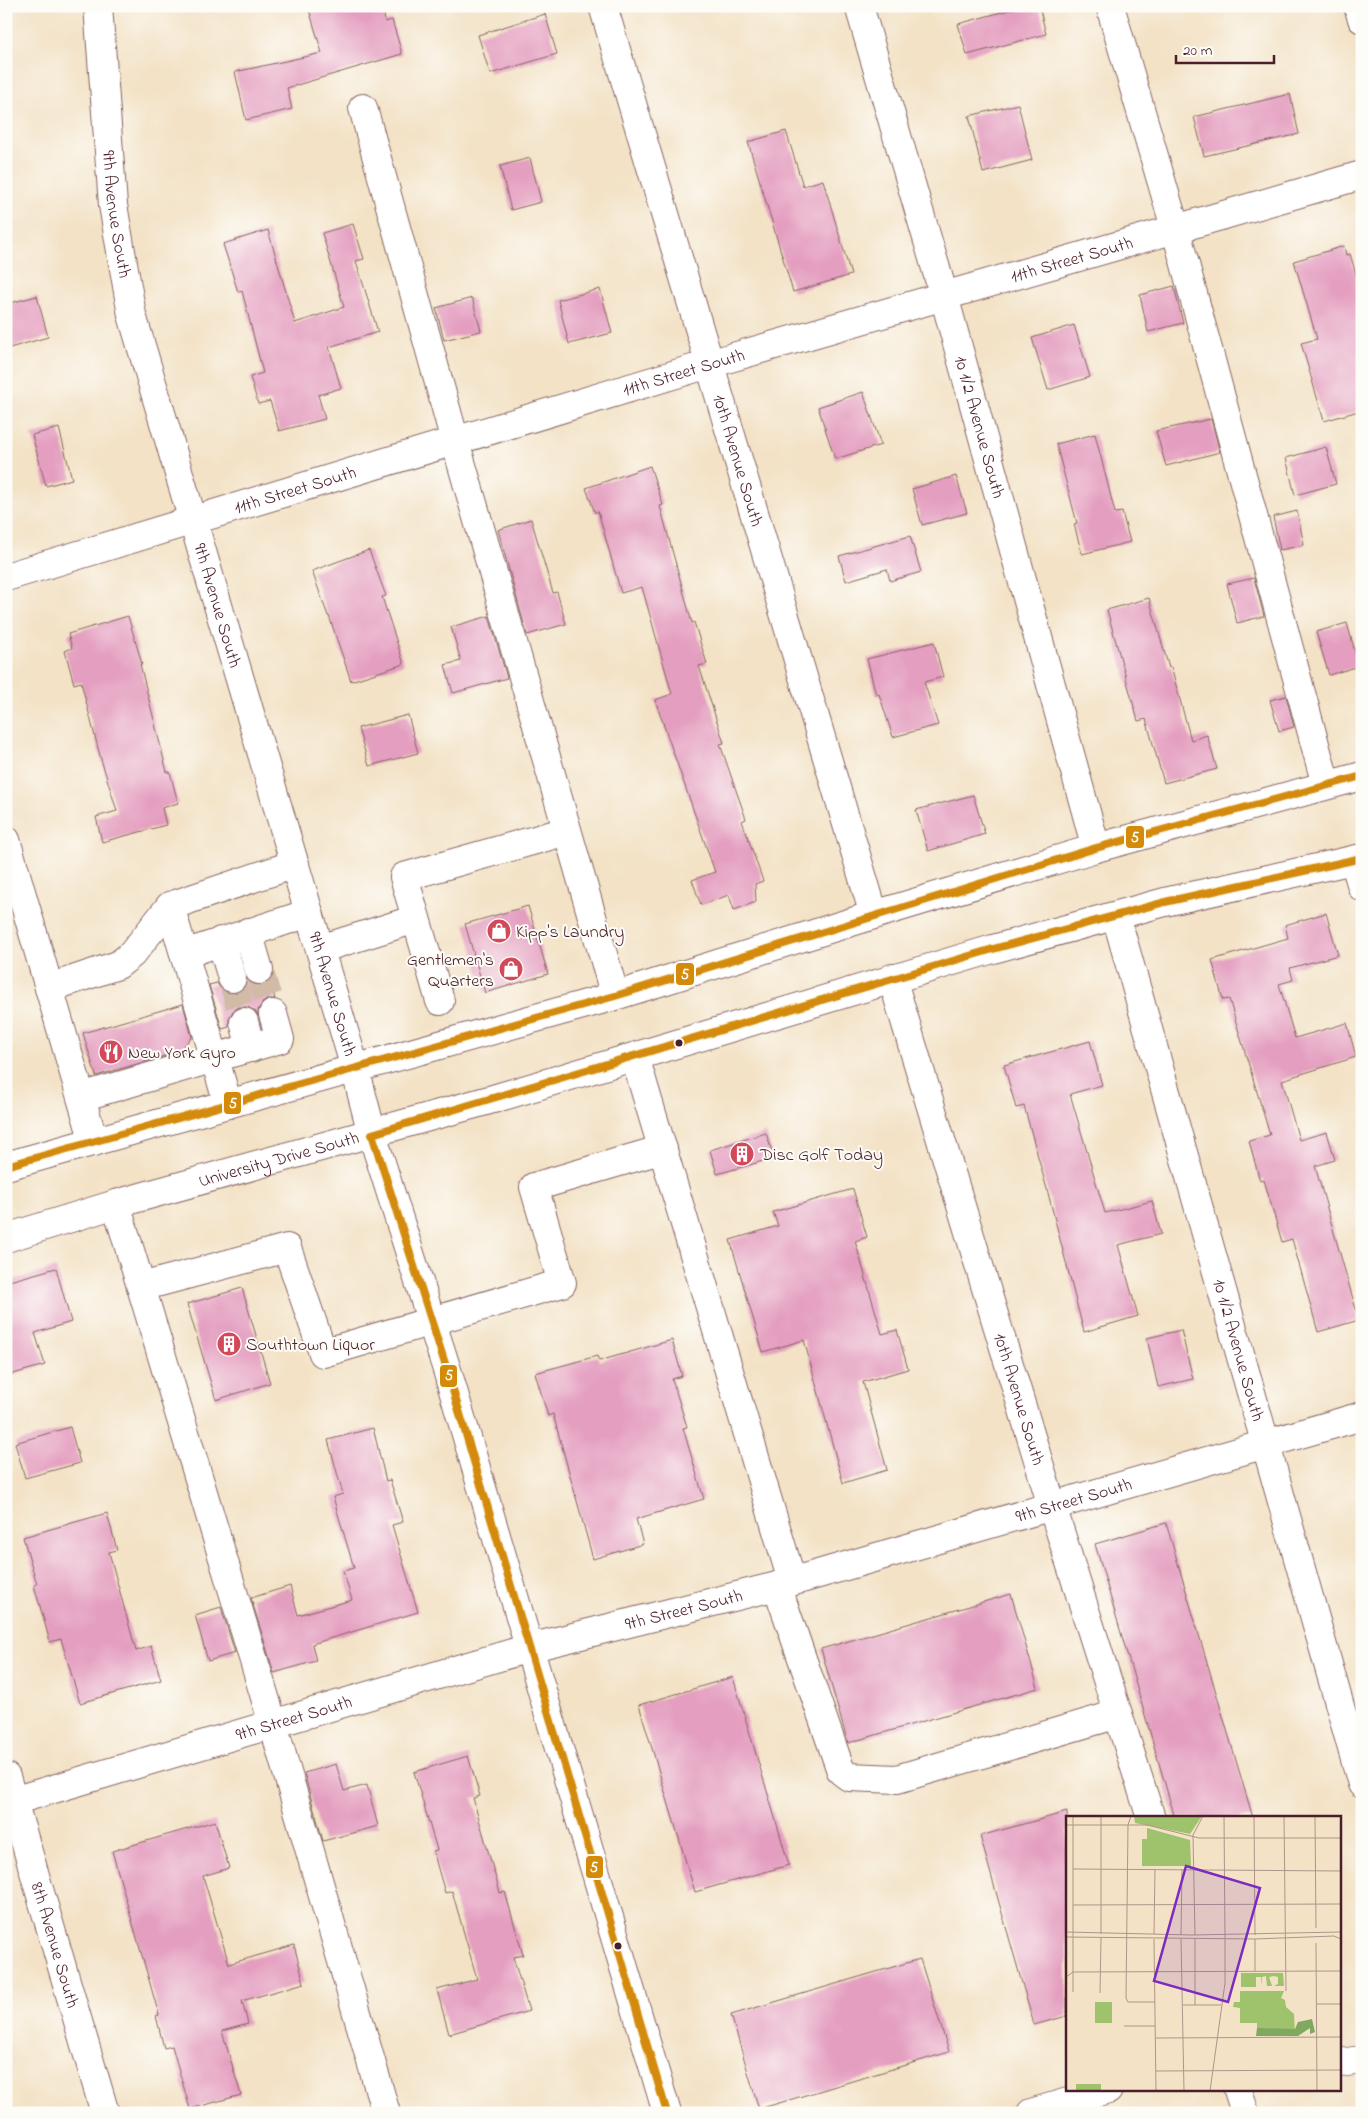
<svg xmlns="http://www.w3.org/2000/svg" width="1368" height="2119" font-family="'Indie Flower',sans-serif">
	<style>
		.building { fill: #e49ec0 }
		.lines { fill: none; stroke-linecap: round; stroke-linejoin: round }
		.minor-tunnel { stroke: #d1bba7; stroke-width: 28; stroke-dasharray: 28 14; stroke-linecap: butt }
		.minor-casing { stroke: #856361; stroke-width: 30 }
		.major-casing { stroke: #856361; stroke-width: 30 }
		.minor { stroke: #fff; stroke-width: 28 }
		.major { stroke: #fff; stroke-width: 28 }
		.bus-1-casing { stroke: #fdfcf7; stroke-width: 11 }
		.bus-1 { stroke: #d48b09; stroke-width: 8 }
		.bus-dot { fill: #4a1f2b; stroke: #fdfcf7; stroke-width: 2 }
		.labels { text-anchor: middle; stroke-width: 4; stroke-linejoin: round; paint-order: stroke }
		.street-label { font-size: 18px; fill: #4a1f2b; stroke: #fdfcf7 }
		.poi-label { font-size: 18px; fill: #4a1f2b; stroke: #fdfcf7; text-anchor: start }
		.inset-road { fill: none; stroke: #af9488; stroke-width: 1 }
		.view { fill: #7b2cbf; fill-opacity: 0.15; stroke: #7b2cbf; stroke-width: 2.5 }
		.inset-edge { fill: none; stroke: #4a1f2b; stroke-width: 2.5 }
		.line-badge { stroke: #fdfcf7; stroke-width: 2 }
		.badge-label { font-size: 14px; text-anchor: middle; font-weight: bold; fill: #fff }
	</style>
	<rect width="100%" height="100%" fill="#fdfcf7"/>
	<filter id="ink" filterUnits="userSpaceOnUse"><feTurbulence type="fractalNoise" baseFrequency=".02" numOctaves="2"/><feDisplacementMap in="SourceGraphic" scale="10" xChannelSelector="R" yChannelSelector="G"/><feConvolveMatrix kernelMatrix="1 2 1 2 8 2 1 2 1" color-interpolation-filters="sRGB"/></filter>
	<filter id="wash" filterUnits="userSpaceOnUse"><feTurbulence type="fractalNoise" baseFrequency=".0096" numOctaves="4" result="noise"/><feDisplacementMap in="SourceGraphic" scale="20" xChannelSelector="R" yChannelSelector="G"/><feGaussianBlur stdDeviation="1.12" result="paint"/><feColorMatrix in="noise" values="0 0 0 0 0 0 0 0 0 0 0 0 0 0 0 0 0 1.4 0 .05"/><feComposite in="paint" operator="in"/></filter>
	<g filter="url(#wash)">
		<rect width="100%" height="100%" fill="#f3e2c6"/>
		<g id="blocks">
			<!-- building -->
			<path class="building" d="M308,6H383L385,22L392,20L402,54L287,88L292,109L246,120L235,72L322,53Z
				M1024,6H1039L1046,34L967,55L958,24Z
				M545,14L557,54L490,74L478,35Z
				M1290,94L1299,134L1204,156L1194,117Z
				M1018,104L1032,160L983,173L969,116Z
				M786,131L803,186L823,180L851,275L793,292L748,142Z
				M530,158L541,202L511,210L500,166Z
				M353,224L364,259L356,261L378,332L329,347L341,388L318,395L325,419L279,431L270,401L258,404L250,377L263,373L242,291L238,292L223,244L268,230L295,323L344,307L322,233Z
				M1344,246L1346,255L1350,254L1362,294V410L1324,421L1301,343L1317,339L1294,261Z
				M1174,286L1183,323L1148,332L1140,295Z
				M600,289L612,333L569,344L558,300Z
				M37,296L48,337L6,349V304Z
				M472,298L481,331L444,340L436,308Z
				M1074,325L1090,377L1048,390L1032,338Z
				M863,392L881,445L835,459L818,407Z
				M1211,419L1220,452L1166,466L1156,431Z
				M59,428L72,479L46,486L32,435Z
				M1095,434L1115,513L1122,512L1130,542L1082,554L1074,524L1077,523L1056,444Z
				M1326,447L1336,484L1295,495L1286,458Z
				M650,466L663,505L660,506L692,623L694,622L707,664L699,666L724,743L720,744L746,819L742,821L763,881L755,884L756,902L734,910L729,895L701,905L692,880L715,872L655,700L672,694L642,587L621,593L598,511L595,513L586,488Z
				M956,476L967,513L922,525L912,489Z
				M1297,511L1304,545L1280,550L1273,517Z
				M531,519L553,593L557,592L566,624L527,635L498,530Z
				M910,536L921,572L890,581L887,569L846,581L839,556Z
				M369,550L386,596L382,597L404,664L351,681L329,616H328L312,571Z
				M1254,578L1264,616L1237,623L1227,584Z
				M1149,598L1169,668L1171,667L1191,740L1207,735L1217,769L1164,783L1146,719L1138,721L1107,610Z
				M128,616L142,664H140L167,772H170L178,803L162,808L166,825L102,842L96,817L117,811L100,756L81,682L74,684L65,651L72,648L68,634Z
				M489,616L507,678L453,693L445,665L461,661L451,627Z
				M1347,623L1359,666L1329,675L1316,632Z
				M934,642L943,677L924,682L938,725L893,737L879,694L876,695L867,659Z
				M1286,696L1294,727L1279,731L1270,700Z
				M408,715L418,753L369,766L358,728Z
				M973,795L985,834L928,851L916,810Z
				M528,906L548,974L485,993L465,924Z
				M1326,913L1338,955L1290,968L1293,980L1279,984L1295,1038L1347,1023L1356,1057L1282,1080L1299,1140L1327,1132L1335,1160L1315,1166L1359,1320L1318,1332L1292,1239L1282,1242L1264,1180L1260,1181L1249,1141L1270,1135L1229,999L1223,1000L1212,960L1288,938L1285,925Z
				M247,980L256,985H263L270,981L275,999H268L262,1003L258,1010V1016L255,1011L248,1007H239L233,1011L229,1018V1027L222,1029L209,985L217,983L222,990L229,993H236L244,988Z
				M183,1004L192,1037L178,1052L96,1076L83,1033Z
				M1090,1041L1102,1085L1070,1094L1105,1213L1152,1201L1161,1234L1118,1245L1138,1316L1084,1332L1048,1193L1024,1106L1016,1108L1004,1065Z
				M766,1133L774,1158L717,1174L710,1150Z
				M853,1189L867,1237L855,1241L882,1334L897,1330L908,1369L863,1382L887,1470L843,1483L804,1340L763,1352L730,1240L778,1226L773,1212Z
				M56,1268L71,1322L35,1333L45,1365L6,1376V1282Z
				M242,1288L270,1383L216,1400L187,1304Z
				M1181,1330L1193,1379L1158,1387L1147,1338Z
				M672,1340L682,1376L672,1379L687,1427L683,1428L704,1499L636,1519L643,1544L593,1559L553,1414L548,1416L535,1373L597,1356L599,1361Z
				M70,1427L80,1463L25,1478L15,1443Z
				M373,1428L386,1481L390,1480L403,1522L392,1525L418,1612L312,1644L316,1661L274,1673L251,1598L290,1586L298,1615L352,1600L343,1571L354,1568L333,1497L343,1494L328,1440Z
				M107,1513L117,1550L109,1552L136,1651L151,1646L161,1680L80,1703L61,1639L50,1642L34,1585L37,1584L23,1537Z
				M1166,1523L1253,1818H1175L1095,1544Z
				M1011,1594L1038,1688L848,1743L821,1649Z
				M221,1607L235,1653L208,1661L195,1615Z
				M733,1677L789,1865L695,1892L639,1705Z
				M468,1756L480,1796L473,1798L500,1893L505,1892L523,1955L513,1957L529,2011L449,2034L437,1990L477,1979L452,1891L445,1893L433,1851L437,1850L414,1772Z
				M336,1764L344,1791L367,1785L378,1826L323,1841L304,1773Z
				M1067,1812V2016L1034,2025L980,1836Z
				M215,1821L229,1868L203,1876L229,1964L294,1945L304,1983L242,2001L248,2024L222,2031L241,2095L190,2109L172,2046L164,2048L156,2016L159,2015L112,1851Z
				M920,1959L949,2052L759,2109L731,2015Z"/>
		</g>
	</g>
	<g filter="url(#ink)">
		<use href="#blocks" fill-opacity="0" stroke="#856361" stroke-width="1"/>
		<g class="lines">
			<!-- minor-tunnel -->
			<path class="minor-tunnel" d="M259,970L273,1014
				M232,978L244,1022"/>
			<defs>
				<g id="minor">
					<path id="s1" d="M98,6L113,205L132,315L355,1068"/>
					<path id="s2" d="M603,6L874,915"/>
					<path id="s3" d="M859,6L944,296L1096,848"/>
					<path d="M1110,6L1176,231L1326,785"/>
					<path d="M1358,6L1362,19"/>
					<path d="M363,108L455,441L615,996"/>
					<path id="s4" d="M6,577L709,364L1362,175"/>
					<path d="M6,840L94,1142"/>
					<path d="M1354,860L1362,887"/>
					<path d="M170,906L228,1104"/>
					<path id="s5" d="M1116,916L1362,1784"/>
					<path d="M248,932L259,970"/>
					<path d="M221,941L232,978"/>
					<path d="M320,949L416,919"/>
					<path d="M184,954L309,913"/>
					<path id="s6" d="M892,978L1052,1506L1151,1818"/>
					<path d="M49,988L118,965L132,954L170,906L295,864"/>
					<path d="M440,1001L404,877L567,831"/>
					<path d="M244,1022L251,1048"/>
					<path d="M635,1057L792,1581"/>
					<path d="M81,1097L280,1039L273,1014"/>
					<path d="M116,1204L273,1724L386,2113"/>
					<path d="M141,1287L287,1248L323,1353L562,1283L534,1187L663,1149"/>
					<path d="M777,1586L841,1771L849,1777L897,1779L1118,1714"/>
					<path id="s7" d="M6,1777L105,2113"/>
					<path id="s8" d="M6,1803L529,1648L777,1586L1362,1416"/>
					<path d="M1339,2063L1362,2060"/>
					<path d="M1238,2090L1245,2113"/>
					<path d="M1031,2113L1108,2090"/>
				</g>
				<g id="major">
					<path d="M355,1068L372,1134L447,1370L667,2113"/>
					<path d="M6,1166L615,996L874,915L1096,848L1362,776"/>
					<path id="s9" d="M6,1238L116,1204L493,1099L993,949L1165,902L1362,858"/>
				</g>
			</defs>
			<!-- minor casing -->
			<use href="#minor" class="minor-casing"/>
			<!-- major casing -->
			<use href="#major" class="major-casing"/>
			<!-- minor -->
			<use href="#minor" class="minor"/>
			<!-- major -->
			<use href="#major" class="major"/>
			<defs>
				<path id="bus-1" d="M6,1166L615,996L1096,848L1362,776
					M667,2113L447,1370L372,1134L993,949L1165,902L1362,858"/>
			</defs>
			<!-- bus-1 casing -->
			<use href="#bus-1" class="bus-1-casing"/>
			<!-- bus-1 -->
			<use href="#bus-1" class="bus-1"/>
		</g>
	</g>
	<!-- icons -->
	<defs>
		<symbol id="shop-disc" viewBox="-11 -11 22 22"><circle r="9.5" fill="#d1495b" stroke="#fdfcf7"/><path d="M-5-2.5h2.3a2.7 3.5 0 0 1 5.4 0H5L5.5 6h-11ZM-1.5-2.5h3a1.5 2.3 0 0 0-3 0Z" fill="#fff"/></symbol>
		<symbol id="restaurant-disc" viewBox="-11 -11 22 22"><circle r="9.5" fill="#d1495b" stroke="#fdfcf7"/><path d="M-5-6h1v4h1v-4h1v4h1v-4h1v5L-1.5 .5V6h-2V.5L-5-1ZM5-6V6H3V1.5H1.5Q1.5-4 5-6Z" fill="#fff"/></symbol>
		<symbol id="building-disc" viewBox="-11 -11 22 22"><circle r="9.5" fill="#d1495b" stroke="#fdfcf7"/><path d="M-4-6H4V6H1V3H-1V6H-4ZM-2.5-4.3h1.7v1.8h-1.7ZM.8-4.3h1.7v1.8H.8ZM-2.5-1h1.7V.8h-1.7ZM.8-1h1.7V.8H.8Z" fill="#fff"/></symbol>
	</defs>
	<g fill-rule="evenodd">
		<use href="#shop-disc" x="485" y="917" width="28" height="28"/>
		<use href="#shop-disc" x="497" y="955" width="28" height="28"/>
		<use href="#restaurant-disc" x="97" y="1038" width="28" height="28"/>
		<use href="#building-disc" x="728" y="1140" width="28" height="28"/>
		<use href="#building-disc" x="215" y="1330" width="28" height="28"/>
	</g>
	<!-- markers -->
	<g class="bus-dot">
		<circle cx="679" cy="1043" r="4.5"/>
		<circle cx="618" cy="1946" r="4.5"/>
	</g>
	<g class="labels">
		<!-- street labels -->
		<g class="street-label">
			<text dy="6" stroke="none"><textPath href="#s1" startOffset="209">9th Avenue South</textPath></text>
			<text dy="6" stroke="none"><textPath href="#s4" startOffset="1112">11th Street South</textPath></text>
			<text dy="6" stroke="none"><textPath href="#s4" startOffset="708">11th Street South</textPath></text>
			<text dy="6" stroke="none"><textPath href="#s3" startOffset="438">10 1/2 Avenue South</textPath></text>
			<text dy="6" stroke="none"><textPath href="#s2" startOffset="474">10th Avenue South</textPath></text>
			<text dy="6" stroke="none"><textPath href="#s4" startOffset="302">11th Street South</textPath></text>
			<text dy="6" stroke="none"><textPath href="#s1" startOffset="614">9th Avenue South</textPath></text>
			<text dy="6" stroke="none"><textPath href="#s1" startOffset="1019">9th Avenue South</textPath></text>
			<text dy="6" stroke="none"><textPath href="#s9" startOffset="284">University Drive South</textPath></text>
			<text dy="6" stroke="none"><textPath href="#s5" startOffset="451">10 1/2 Avenue South</textPath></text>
			<text dy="6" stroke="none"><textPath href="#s6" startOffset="440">10th Avenue South</textPath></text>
			<text dy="6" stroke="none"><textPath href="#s8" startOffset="1110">9th Street South</textPath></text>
			<text dy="6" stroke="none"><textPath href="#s8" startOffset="705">9th Street South</textPath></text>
			<text dy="6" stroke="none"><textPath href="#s8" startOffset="300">9th Street South</textPath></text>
			<text dy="6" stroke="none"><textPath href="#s7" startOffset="175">8th Avenue South</textPath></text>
		</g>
		<!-- poi labels -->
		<g class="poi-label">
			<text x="516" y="937">Kipp's Laundry</text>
			<text x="494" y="965" text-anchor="end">Gentlemen's<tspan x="494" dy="21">Quarters</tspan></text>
			<text x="128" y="1058">New York Gyro</text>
			<text x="760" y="1160">Disc Golf Today</text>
			<text x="246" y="1350">Southtown Liquor</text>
		</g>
	</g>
	<!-- overview -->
	<g transform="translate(1066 1816)">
		<rect width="275" height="275" fill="#f3e2c6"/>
		<path d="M68,0H136L124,18L69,7ZM81,12L124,24L125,50H76V23H81ZM175,157H217L218,170H208L212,168V161L208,160L203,161L206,170H201L200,160L196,161V170L195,161H190V171H175ZM174,175H218L215,182L219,184L220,191L228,198L229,218L191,219V207H174V192L167,191L168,186H174ZM29,186H46V207H29ZM10,268H35V275H10Z" fill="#9fc26c"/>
		<path d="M246,203L249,216L244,218V212L232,220H190L191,212L229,213L232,206Z" fill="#7fa860"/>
		<path class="inset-road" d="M35,0V118M65,0L62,9L60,182L62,186H89M158,0L159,122M188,0L189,119M218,0L220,175M249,0L250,112M0,9H81L133,22H275M7,53L275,55M7,89L275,88M0,116L126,119L275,116M88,118L89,53M115,119L116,53M129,119L127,19L137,0M0,121L189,123L268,120L275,123M88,123L90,275M115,123L118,275M129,123V189M189,123V155M250,127L251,275M0,161L7,156L275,155M7,176V0M34,177L35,122M250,188H275M117,189H155M58,210H89M90,222L275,221M90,255L275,254M144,275L159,167V123"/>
		<path class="view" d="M120,50L194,72L162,186L88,165Z"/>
		<rect width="275" height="275" class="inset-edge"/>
	</g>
	<g class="line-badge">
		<rect x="1125" y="825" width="20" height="24" rx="5" fill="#d48b09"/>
		<rect x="675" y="962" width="20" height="24" rx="5" fill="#d48b09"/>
		<rect x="223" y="1091" width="19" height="24" rx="5" fill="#d48b09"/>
		<rect x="439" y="1364" width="19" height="24" rx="5" fill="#d48b09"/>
		<rect x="585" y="1855" width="19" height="24" rx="5" fill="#d48b09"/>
	</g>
	<g class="badge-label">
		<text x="1135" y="842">5</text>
		<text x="685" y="979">5</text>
		<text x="233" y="1108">5</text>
		<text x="449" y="1380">5</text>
		<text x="594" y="1872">5</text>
	</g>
	<!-- margin -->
	<rect width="1368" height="2119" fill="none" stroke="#fdfcf7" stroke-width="25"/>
	<!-- scale -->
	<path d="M1176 55v8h98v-8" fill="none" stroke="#4a1f2b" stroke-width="2.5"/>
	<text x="1183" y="55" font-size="15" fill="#4a1f2b" stroke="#fdfcf7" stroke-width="4" paint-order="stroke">20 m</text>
</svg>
